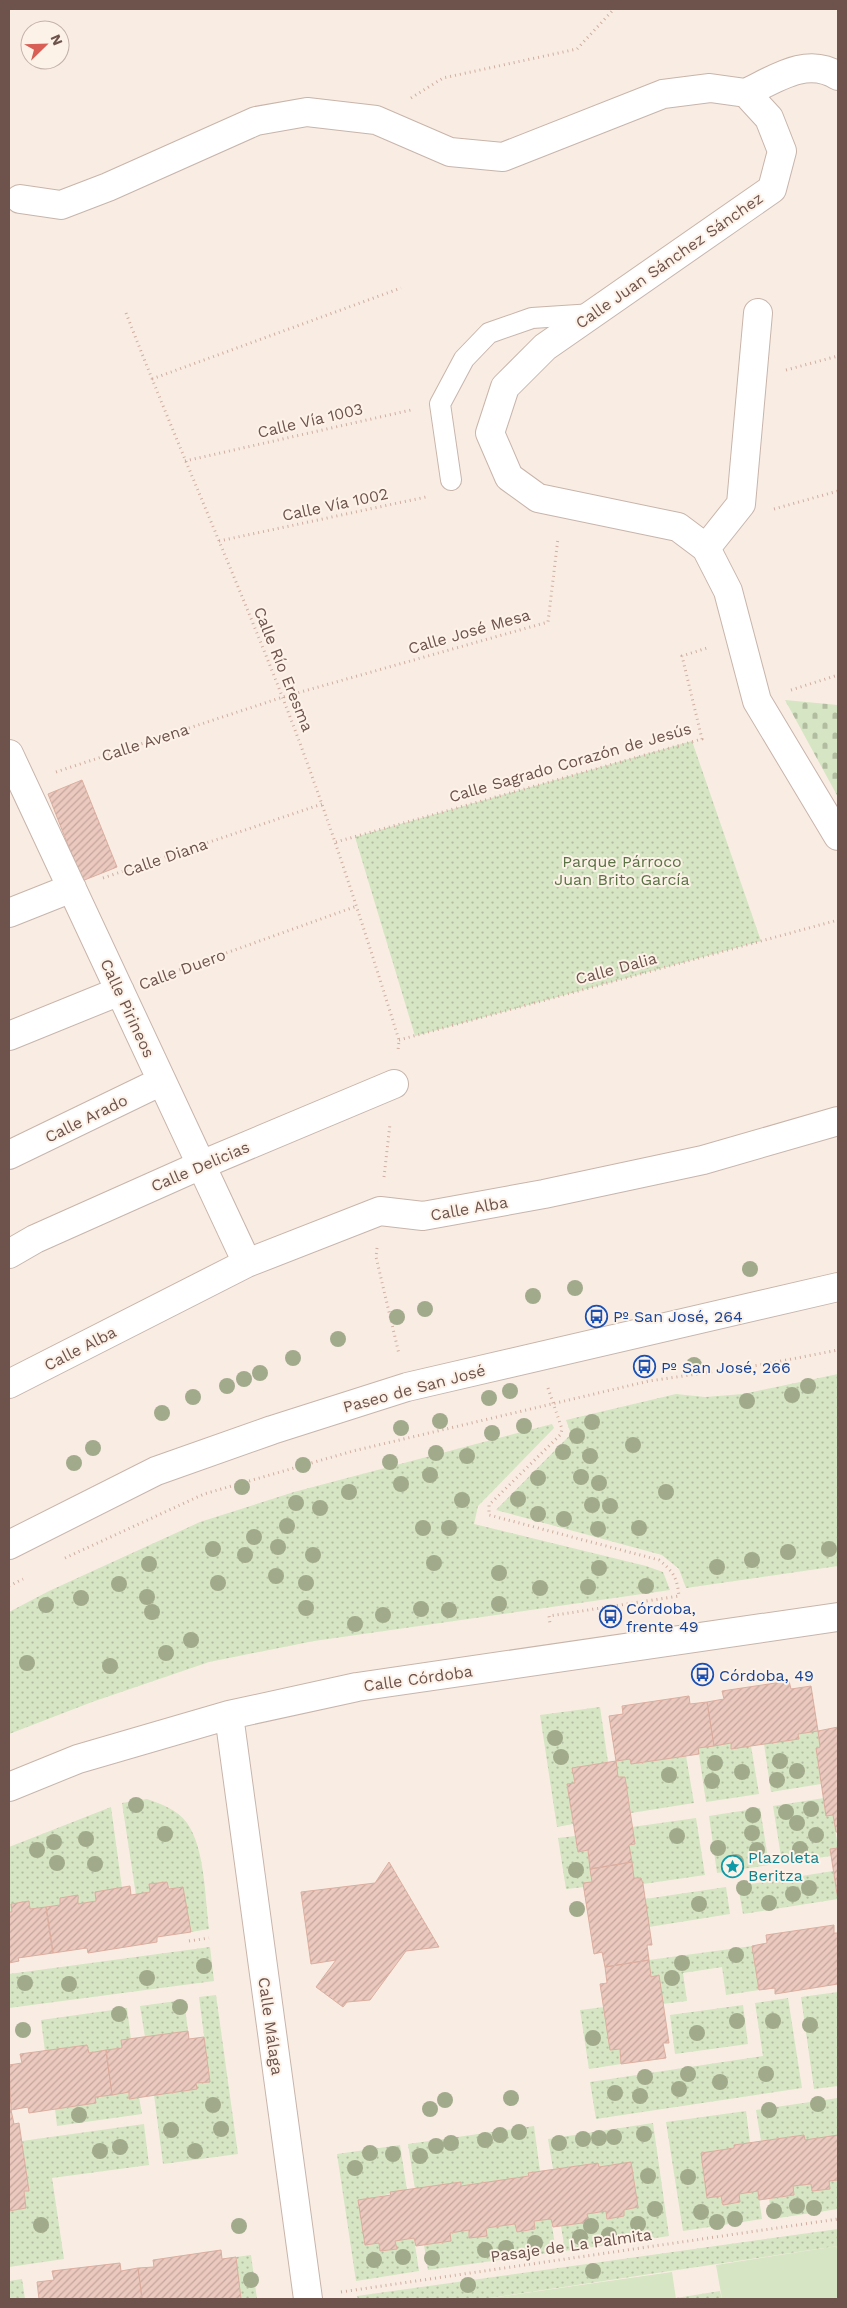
<svg xmlns="http://www.w3.org/2000/svg" width="847" height="2308" font-family="'Work Sans',sans-serif">
	<style>
		.green { fill: url(#green-dots) }
		.cemetery { fill: url(#cemetery-stones) }
		.pitch { fill: #d6e5c3 }
		.building { fill: url(#building-hatch); stroke: #dcaea0 }
		.lines { fill: none; stroke-linecap: round; stroke-linejoin: round }
		.service-casing { stroke: #c8b4ab; stroke-width: 22 }
		.minor-casing { stroke: #c8b4ab; stroke-width: 30 }
		.tertiary-casing { stroke: #c8b4ab; stroke-width: 30 }
		.path { stroke: #d0ada1; stroke-width: 3; stroke-dasharray: 1 4; stroke-linecap: butt }
		.service { stroke: #fff; stroke-width: 20 }
		.minor { stroke: #fff; stroke-width: 28 }
		.tertiary { stroke: #fff; stroke-width: 28 }
		.tree { fill: #a2aa8c }
		.labels { text-anchor: middle; stroke-width: 4; stroke-linejoin: round; paint-order: stroke }
		.street-label { font-size: 16px; fill: #6e534c; stroke: #fdf2e8 }
		.park-label { font-size: 16px; fill: #5a7345; stroke: #fdf2e8 }
		.transit-label { font-size: 16px; fill: #164399; stroke: #fdf2e8; text-anchor: start }
		.culture-label { font-size: 16px; fill: #0d838f; stroke: #fdf2e8; text-anchor: start }
	</style>
	<defs>
		<pattern id="green-dots" width="8" height="8" patternUnits="userSpaceOnUse" patternTransform="scale(1.25)"><rect width="8" height="8" fill="#d6e5c3"/><path d="M2 2h.1M6 6h.1" fill="none" stroke="#b2bca1" stroke-width="1.8" stroke-linecap="round"/></pattern>
		<pattern id="cemetery-stones" width="16" height="16" patternUnits="userSpaceOnUse" patternTransform="scale(1.25)"><rect width="16" height="16" fill="#d6e5c3"/><path d="M2 7V4a2 2 0 0 1 4 0v3zM10 15v-3a2 2 0 0 1 4 0v3z" fill="#b2bca1"/></pattern>
		<pattern id="building-hatch" width="6" height="6" patternUnits="userSpaceOnUse" patternTransform="scale(1.25)"><rect width="6" height="6" fill="#ecc9be"/><path d="M-1 1l2-2M0 6l6-6M5 7l2-2" fill="none" stroke="#c3a69d"/></pattern>
	</defs>
	<rect width="100%" height="100%" fill="#f9ede3"/>
	<!-- green -->
	<path class="green" d="M692,741L761,941L415,1036L355,837Z
		M838,1374V1566L686,1588L679,1569L662,1555L496,1510L571,1434L566,1420L676,1394L705,1397L743,1394Z
		M552,1424L554,1428L478,1506L474,1524L646,1566L663,1572L670,1590L314,1641L209,1662L92,1702L9,1734V1612L49,1591L200,1522L294,1492Z
		M600,1707L608,1762L573,1768L575,1783L568,1784L573,1824L557,1827L540,1715Z
		M818,1731L820,1747L816,1749L821,1784L771,1792L764,1744L799,1739L798,1734Z
		M731,1743L732,1749L751,1746L759,1794L706,1802L698,1748Z
		M686,1756L694,1803L631,1813L625,1777H618L616,1761L630,1759L632,1764Z
		M824,1798L833,1815L838,1848L830,1849L831,1856L782,1863L773,1806Z
		M147,1799C161,1804 178,1810 187,1823C205,1848 205,1898 209,1929L191,1932L167,1882L150,1884V1892L136,1895L122,1803Z
		M111,1807L122,1888L95,1892L96,1901L78,1904L77,1895L60,1898V1905L30,1909L29,1901L11,1904L12,1912H9V1847Z
		M760,1808L769,1865L717,1873L709,1816Z
		M696,1818L705,1875L643,1884L641,1878H634L629,1845L635,1844L632,1827Z
		M575,1836L578,1852L588,1850L592,1882L584,1887L566,1889L558,1838Z
		M833,1871L838,1899L743,1914L738,1886Z
		M726,1887L730,1914L649,1927L645,1899Z
		M752,1946L759,1990L726,1995L722,1967L683,1973L687,2001L662,2004L658,1975L651,1977L649,1960Z
		M210,1947L214,1981L9,2008V1974Z
		M838,1992V2086L814,2089L801,1997Z
		M216,1995L238,2154L163,2164L154,2095L196,2089V2083L210,2082L199,1997Z
		M788,1998L802,2088L596,2119L590,2082L763,2056L755,2003Z
		M184,2000L188,2031L145,2037L140,2006Z
		M743,2005L748,2044L675,2054L670,2015Z
		M604,2007L610,2050L620,2049L621,2064L589,2069L580,2010Z
		M127,2008L131,2039L121,2040L122,2048L89,2053L87,2045L45,2051L41,2020Z
		M129,2092L130,2099L139,2097L142,2114L57,2126L55,2109L96,2103L95,2097Z
		M838,2098V2135L805,2140L804,2135L761,2141L756,2110Z
		M746,2111L750,2143L734,2145V2148L701,2153L707,2198L721,2196L723,2204L740,2202L739,2194L758,2191L762,2219L683,2231L666,2122Z
		M653,2123L669,2236L565,2251L561,2226L588,2222L587,2214L606,2211L607,2219L624,2216V2210L638,2207L631,2163L599,2167L598,2163L553,2169L548,2139Z
		M144,2124L149,2165L52,2178L64,2259L9,2267V2211L26,2208L24,2191L29,2190L22,2141Z
		M534,2126L540,2171L529,2173V2176L461,2186L460,2182L415,2189L408,2144Z
		M400,2145L407,2190L358,2201L365,2245L379,2243L380,2251L397,2248L395,2241L414,2238L419,2271L356,2281L337,2154Z
		M838,2180V2209L772,2219L769,2199L794,2195L793,2186L811,2184L813,2191L830,2189L829,2181Z
		M551,2219L556,2252L428,2270L424,2245L451,2241L450,2233L469,2230V2238L487,2236L486,2228L515,2224L517,2232L535,2230L534,2221Z
		M838,2229V2246L483,2299H358L357,2296Z
		M251,2255L257,2299H241L236,2257Z
		M22,2279L25,2299H9V2281Z
		M720,2291L722,2299H676V2298Z"/>
	<!-- cemetery -->
	<path class="cemetery" d="M785,700L838,705V797Z"/>
	<!-- pitch -->
	<path class="pitch" d="M838,2246V2299H722L716,2265Z
		M672,2272L676,2299H483Z"/>
	<!-- building -->
	<path class="building" d="M82,780L117,867L82,881L48,794Z
		M789,1681L791,1689L811,1686L818,1731L798,1734L799,1739L751,1746L731,1749V1743L714,1746L707,1702L724,1699L722,1691Z
		M689,1696L690,1704L707,1702L714,1746L698,1748L699,1754L686,1756L631,1764L630,1759L616,1761L609,1716L623,1714L622,1706Z
		M838,1727V1832H836L833,1815L826,1816L816,1748L820,1747L818,1731Z
		M616,1761L618,1777H625L635,1844L629,1845L632,1862L590,1869L588,1850L578,1852L567,1784L575,1783L572,1768Z
		M838,1848V1900L830,1849Z
		M389,1862L439,1947L406,1951L370,2000L347,2002L343,2007L316,1987L336,1960L311,1964L301,1892L375,1883Z
		M632,1862L634,1878H641L643,1884L652,1945H647L649,1960L605,1967L602,1952L594,1954L583,1883L592,1882L590,1869Z
		M167,1882L169,1889L183,1887L191,1932L157,1937V1942L88,1953L87,1948L53,1953L46,1907L60,1905V1898L78,1895V1904L96,1901L95,1892L130,1886L131,1895L150,1892L149,1884Z
		M29,1901L30,1909L46,1907L53,1953L18,1958L19,1961L9,1963V1912H12L11,1904Z
		M834,1925V1933H838V1984L775,1994V1988L759,1990L752,1946L767,1943L766,1935Z
		M649,1960L651,1977L659,1975L669,2043H663L666,2058L621,2064L620,2049L610,2050L600,1984L607,1983L605,1967Z
		M188,2031L189,2039L204,2037L210,2082L196,2083L197,2089L129,2099V2092L112,2095L106,2050L122,2048L121,2040Z
		M87,2045L89,2053L106,2050L112,2095L95,2097L96,2103L29,2113L28,2107L11,2110L9,2065L22,2063L20,2054Z
		M9,2110H11L14,2124L19,2123L29,2191H24L26,2208L9,2211Z
		M804,2135L805,2140L838,2135V2180L829,2181L830,2189L812,2191L811,2184L793,2186L794,2195L759,2200L758,2191L739,2194L740,2202L723,2205L721,2196L707,2198L701,2153L734,2148V2145Z
		M631,2162L638,2207L624,2210V2216L607,2219L606,2211L587,2214L589,2222L553,2227L551,2219L534,2221L535,2229L517,2232L515,2224L486,2228L487,2236L469,2238V2230L450,2233L451,2241L416,2246L414,2238L395,2241L397,2249L380,2251L379,2243L365,2245L358,2200L391,2195L390,2192L461,2182V2186L529,2176L528,2173L598,2163L599,2167Z
		M221,2250L222,2259L236,2257L241,2299H142L138,2268L154,2267L153,2260Z
		M120,2263L121,2271L138,2268L142,2299H39L37,2282L54,2280L52,2271Z"/>
	<g class="lines">
		<defs>
			<path id="service" d="M451,480L440,404L464,359L489,333L532,318L593,314"/>
			<path id="minor" d="M746,93C775,79 807,56 838,76
				M20,199L61,205L108,187L256,121L307,112L376,120L450,152L503,157L663,94L710,88L746,93L769,118L782,151L772,189L545,347L505,387L490,433L509,477L538,498L678,527L706,548L728,591L757,701L838,836
				M706,548L741,504L758,313
				M9,754L247,1263
				M9,913L72,888
				M9,1036L120,991
				M9,1155L162,1081
				M9,1254L35,1239L201,1165L394,1084
				M9,1384L247,1263L380,1211L423,1216L544,1194L703,1160L838,1121
				M229,1715L308,2299
				M9,1787L78,1759L229,1715L357,1687L838,1617"/>
			<path id="tertiary" d="M9,1545L156,1471L272,1430L407,1387L838,1287"/>
		</defs>
		<!-- service casing -->
		<use href="#service" class="service-casing"/>
		<!-- minor casing -->
		<use href="#minor" class="minor-casing"/>
		<!-- tertiary casing -->
		<use href="#tertiary" class="tertiary-casing"/>
		<!-- path -->
		<path class="path" d="M411,98L443,78L577,49L614,9
			M126,313C176,442 232,568 282,696C326,809 363,925 399,1040L398,1051
			M786,370L838,356
			M152,379L401,288
			M185,461L411,410
			M774,509L838,491
			M219,541L426,497
			M791,690L838,675
			M56,772L283,697L548,622L558,538
			M336,842L702,739L682,656L707,648
			M103,878L322,804
			M151,980L357,906
			M399,1040L838,920
			M384,1177L390,1124
			M377,1248L376,1257L399,1354
			M548,1388L562,1429L561,1434L489,1505V1515L659,1560C674,1572 677,1578 679,1596L549,1616L550,1624
			M65,1558L204,1494L353,1451L649,1381L766,1364L838,1350
			M9,1586L23,1579
			M189,1941L209,1938
			M341,2292L838,2219"/>
		<!-- service -->
		<use href="#service" class="service"/>
		<!-- minor -->
		<use href="#minor" class="minor"/>
		<!-- tertiary -->
		<use href="#tertiary" class="tertiary"/>
	</g>
	<!-- trees -->
	<g class="tree">
		<circle cx="750" cy="1269" r="8"/>
		<circle cx="575" cy="1288" r="8"/>
		<circle cx="533" cy="1296" r="8"/>
		<circle cx="425" cy="1309" r="8"/>
		<circle cx="397" cy="1317" r="8"/>
		<circle cx="338" cy="1339" r="8"/>
		<circle cx="293" cy="1358" r="8"/>
		<circle cx="694" cy="1365" r="8"/>
		<circle cx="260" cy="1373" r="8"/>
		<circle cx="244" cy="1379" r="8"/>
		<circle cx="227" cy="1386" r="8"/>
		<circle cx="808" cy="1386" r="8"/>
		<circle cx="510" cy="1391" r="8"/>
		<circle cx="792" cy="1395" r="8"/>
		<circle cx="193" cy="1397" r="8"/>
		<circle cx="489" cy="1398" r="8"/>
		<circle cx="747" cy="1401" r="8"/>
		<circle cx="162" cy="1413" r="8"/>
		<circle cx="440" cy="1421" r="8"/>
		<circle cx="592" cy="1422" r="8"/>
		<circle cx="524" cy="1426" r="8"/>
		<circle cx="401" cy="1428" r="8"/>
		<circle cx="492" cy="1433" r="8"/>
		<circle cx="577" cy="1436" r="8"/>
		<circle cx="633" cy="1445" r="8"/>
		<circle cx="93" cy="1448" r="8"/>
		<circle cx="563" cy="1452" r="8"/>
		<circle cx="436" cy="1453" r="8"/>
		<circle cx="467" cy="1456" r="8"/>
		<circle cx="590" cy="1456" r="8"/>
		<circle cx="390" cy="1462" r="8"/>
		<circle cx="74" cy="1463" r="8"/>
		<circle cx="303" cy="1465" r="8"/>
		<circle cx="430" cy="1475" r="8"/>
		<circle cx="581" cy="1477" r="8"/>
		<circle cx="538" cy="1478" r="8"/>
		<circle cx="599" cy="1483" r="8"/>
		<circle cx="401" cy="1484" r="8"/>
		<circle cx="242" cy="1487" r="8"/>
		<circle cx="349" cy="1492" r="8"/>
		<circle cx="666" cy="1492" r="8"/>
		<circle cx="518" cy="1499" r="8"/>
		<circle cx="462" cy="1500" r="8"/>
		<circle cx="296" cy="1503" r="8"/>
		<circle cx="592" cy="1505" r="8"/>
		<circle cx="610" cy="1506" r="8"/>
		<circle cx="320" cy="1508" r="8"/>
		<circle cx="538" cy="1514" r="8"/>
		<circle cx="564" cy="1519" r="8"/>
		<circle cx="287" cy="1526" r="8"/>
		<circle cx="423" cy="1528" r="8"/>
		<circle cx="449" cy="1528" r="8"/>
		<circle cx="639" cy="1528" r="8"/>
		<circle cx="598" cy="1529" r="8"/>
		<circle cx="254" cy="1537" r="8"/>
		<circle cx="278" cy="1547" r="8"/>
		<circle cx="213" cy="1549" r="8"/>
		<circle cx="829" cy="1549" r="8"/>
		<circle cx="788" cy="1552" r="8"/>
		<circle cx="245" cy="1555" r="8"/>
		<circle cx="313" cy="1555" r="8"/>
		<circle cx="752" cy="1560" r="8"/>
		<circle cx="434" cy="1563" r="8"/>
		<circle cx="149" cy="1564" r="8"/>
		<circle cx="717" cy="1567" r="8"/>
		<circle cx="599" cy="1568" r="8"/>
		<circle cx="499" cy="1573" r="8"/>
		<circle cx="276" cy="1576" r="8"/>
		<circle cx="218" cy="1583" r="8"/>
		<circle cx="306" cy="1583" r="8"/>
		<circle cx="119" cy="1584" r="8"/>
		<circle cx="646" cy="1586" r="8"/>
		<circle cx="588" cy="1587" r="8"/>
		<circle cx="540" cy="1588" r="8"/>
		<circle cx="147" cy="1597" r="8"/>
		<circle cx="81" cy="1598" r="8"/>
		<circle cx="499" cy="1604" r="8"/>
		<circle cx="46" cy="1605" r="8"/>
		<circle cx="306" cy="1608" r="8"/>
		<circle cx="421" cy="1609" r="8"/>
		<circle cx="449" cy="1610" r="8"/>
		<circle cx="152" cy="1612" r="8"/>
		<circle cx="383" cy="1615" r="8"/>
		<circle cx="355" cy="1624" r="8"/>
		<circle cx="191" cy="1640" r="8"/>
		<circle cx="166" cy="1653" r="8"/>
		<circle cx="27" cy="1663" r="8"/>
		<circle cx="110" cy="1666" r="8"/>
		<circle cx="555" cy="1738" r="8"/>
		<circle cx="561" cy="1757" r="8"/>
		<circle cx="780" cy="1761" r="8"/>
		<circle cx="715" cy="1763" r="8"/>
		<circle cx="797" cy="1771" r="8"/>
		<circle cx="742" cy="1772" r="8"/>
		<circle cx="669" cy="1775" r="8"/>
		<circle cx="777" cy="1780" r="8"/>
		<circle cx="712" cy="1781" r="8"/>
		<circle cx="136" cy="1805" r="8"/>
		<circle cx="811" cy="1809" r="8"/>
		<circle cx="786" cy="1812" r="8"/>
		<circle cx="753" cy="1815" r="8"/>
		<circle cx="797" cy="1823" r="8"/>
		<circle cx="752" cy="1833" r="8"/>
		<circle cx="165" cy="1834" r="8"/>
		<circle cx="816" cy="1835" r="8"/>
		<circle cx="677" cy="1836" r="8"/>
		<circle cx="86" cy="1839" r="8"/>
		<circle cx="54" cy="1842" r="8"/>
		<circle cx="718" cy="1848" r="8"/>
		<circle cx="800" cy="1849" r="8"/>
		<circle cx="37" cy="1850" r="8"/>
		<circle cx="757" cy="1850" r="8"/>
		<circle cx="736" cy="1862" r="8"/>
		<circle cx="57" cy="1863" r="8"/>
		<circle cx="95" cy="1864" r="8"/>
		<circle cx="576" cy="1870" r="8"/>
		<circle cx="744" cy="1888" r="8"/>
		<circle cx="809" cy="1888" r="8"/>
		<circle cx="793" cy="1894" r="8"/>
		<circle cx="769" cy="1903" r="8"/>
		<circle cx="699" cy="1904" r="8"/>
		<circle cx="577" cy="1909" r="8"/>
		<circle cx="736" cy="1955" r="8"/>
		<circle cx="682" cy="1963" r="8"/>
		<circle cx="204" cy="1966" r="8"/>
		<circle cx="147" cy="1978" r="8"/>
		<circle cx="672" cy="1978" r="8"/>
		<circle cx="25" cy="1983" r="8"/>
		<circle cx="69" cy="1984" r="8"/>
		<circle cx="180" cy="2007" r="8"/>
		<circle cx="119" cy="2014" r="8"/>
		<circle cx="737" cy="2021" r="8"/>
		<circle cx="773" cy="2021" r="8"/>
		<circle cx="810" cy="2025" r="8"/>
		<circle cx="23" cy="2030" r="8"/>
		<circle cx="697" cy="2033" r="8"/>
		<circle cx="593" cy="2038" r="8"/>
		<circle cx="688" cy="2074" r="8"/>
		<circle cx="766" cy="2074" r="8"/>
		<circle cx="645" cy="2077" r="8"/>
		<circle cx="720" cy="2082" r="8"/>
		<circle cx="679" cy="2089" r="8"/>
		<circle cx="615" cy="2093" r="8"/>
		<circle cx="640" cy="2096" r="8"/>
		<circle cx="511" cy="2098" r="8"/>
		<circle cx="445" cy="2100" r="8"/>
		<circle cx="818" cy="2104" r="8"/>
		<circle cx="213" cy="2105" r="8"/>
		<circle cx="430" cy="2109" r="8"/>
		<circle cx="769" cy="2110" r="8"/>
		<circle cx="79" cy="2115" r="8"/>
		<circle cx="221" cy="2129" r="8"/>
		<circle cx="171" cy="2130" r="8"/>
		<circle cx="519" cy="2132" r="8"/>
		<circle cx="644" cy="2134" r="8"/>
		<circle cx="500" cy="2135" r="8"/>
		<circle cx="614" cy="2137" r="8"/>
		<circle cx="599" cy="2138" r="8"/>
		<circle cx="583" cy="2139" r="8"/>
		<circle cx="485" cy="2140" r="8"/>
		<circle cx="451" cy="2143" r="8"/>
		<circle cx="559" cy="2143" r="8"/>
		<circle cx="436" cy="2146" r="8"/>
		<circle cx="120" cy="2147" r="8"/>
		<circle cx="100" cy="2151" r="8"/>
		<circle cx="195" cy="2151" r="8"/>
		<circle cx="370" cy="2153" r="8"/>
		<circle cx="393" cy="2154" r="8"/>
		<circle cx="420" cy="2156" r="8"/>
		<circle cx="355" cy="2168" r="8"/>
		<circle cx="648" cy="2176" r="8"/>
		<circle cx="688" cy="2177" r="8"/>
		<circle cx="797" cy="2206" r="8"/>
		<circle cx="814" cy="2208" r="8"/>
		<circle cx="655" cy="2209" r="8"/>
		<circle cx="774" cy="2211" r="8"/>
		<circle cx="701" cy="2212" r="8"/>
		<circle cx="735" cy="2219" r="8"/>
		<circle cx="717" cy="2222" r="8"/>
		<circle cx="638" cy="2224" r="8"/>
		<circle cx="41" cy="2225" r="8"/>
		<circle cx="239" cy="2226" r="8"/>
		<circle cx="591" cy="2226" r="8"/>
		<circle cx="609" cy="2235" r="8"/>
		<circle cx="580" cy="2237" r="8"/>
		<circle cx="535" cy="2243" r="8"/>
		<circle cx="506" cy="2248" r="8"/>
		<circle cx="485" cy="2250" r="8"/>
		<circle cx="403" cy="2257" r="8"/>
		<circle cx="432" cy="2258" r="8"/>
		<circle cx="374" cy="2260" r="8"/>
		<circle cx="593" cy="2271" r="8"/>
		<circle cx="251" cy="2280" r="8"/>
		<circle cx="468" cy="2285" r="8"/>
	</g>
	<!-- icons -->
	<defs>
		<symbol id="bus-ring" viewBox="-11 -11 22 22"><circle r="9.5" fill="#fdf2e8" stroke="#1a4fb4" stroke-width="1.5"/><path d="M-5-6H5V4H4V6H2V4H-2V6H-4V4H-5ZM-3.5-4V0h7V-4ZM-3.5 1.2v1.5H-2V1.2ZM2 1.2v1.5H3.5V1.2Z" fill="#1a4fb4"/></symbol>
		<symbol id="sight-ring" viewBox="-11 -11 22 22"><circle r="9.5" fill="#fdf2e8" stroke="#0f9aa8" stroke-width="1.5"/><path d="M0-6L1.8-2.2L6-1.7L2.9 1.2L3.7 5.4L0 3.3L-3.7 5.4L-2.9 1.2L-6-1.7L-1.8-2.2Z" fill="#0f9aa8"/></symbol>
	</defs>
	<g fill-rule="evenodd">
		<use href="#bus-ring" x="584" y="1304" width="25" height="25"/>
		<use href="#bus-ring" x="632" y="1354" width="25" height="25"/>
		<use href="#bus-ring" x="598" y="1604" width="25" height="25"/>
		<use href="#bus-ring" x="690" y="1662" width="25" height="25"/>
		<use href="#sight-ring" x="720" y="1854" width="25" height="25"/>
	</g>
	<g class="labels">
		<!-- street labels -->
		<g class="street-label">
			<text transform="translate(669 260) rotate(-35)" y="6">Calle Juan Sánchez Sánchez</text>
			<text transform="translate(310 420) rotate(-13)" y="6">Calle Vía 1003</text>
			<text transform="translate(335 504) rotate(-12)" y="6">Calle Vía 1002</text>
			<text transform="translate(469 631) rotate(-16)" y="6">Calle José Mesa</text>
			<text transform="translate(284 669) rotate(68)" y="6">Calle Río Eresma</text>
			<text transform="translate(145 742) rotate(-18)" y="6">Calle Avena</text>
			<text transform="translate(570 762) rotate(-16)" y="6">Calle Sagrado Corazón de Jesús</text>
			<text transform="translate(165 857) rotate(-19)" y="6">Calle Diana</text>
			<text transform="translate(616 968) rotate(-15)" y="6">Calle Dalia</text>
			<text transform="translate(182 969) rotate(-20)" y="6">Calle Duero</text>
			<text transform="translate(128 1008) rotate(65)" y="6">Calle Pirineos</text>
			<text transform="translate(86 1118) rotate(-26)" y="6">Calle Arado</text>
			<text transform="translate(200 1166) rotate(-23)" y="6">Calle Delicias</text>
			<text transform="translate(469 1208) rotate(-10)" y="6">Calle Alba</text>
			<text transform="translate(80 1348) rotate(-27)" y="6">Calle Alba</text>
			<text transform="translate(414 1388) rotate(-15)" y="6">Paseo de San José</text>
			<text transform="translate(418 1678) rotate(-8)" y="6">Calle Córdoba</text>
			<text transform="translate(271 2026) rotate(82)" y="6">Calle Málaga</text>
			<text transform="translate(571 2245) rotate(-8)" y="6">Pasaje de La Palmita</text>
		</g>
		<!-- park labels -->
		<g class="park-label">
			<text x="622" y="867">Parque Párroco<tspan x="622" dy="18">Juan Brito García</tspan></text>
		</g>
		<!-- transit labels -->
		<g class="transit-label">
			<text x="613" y="1322">Pº San José, 264</text>
			<text x="661" y="1373">Pº San José, 266</text>
			<text x="626" y="1614">Córdoba,<tspan x="626" dy="18">frente 49</tspan></text>
			<text x="719" y="1681">Córdoba, 49</text>
		</g>
		<!-- culture labels -->
		<g class="culture-label">
			<text x="748" y="1863">Plazoleta<tspan x="748" dy="18">Beritza</tspan></text>
		</g>
	</g>
	<!-- border -->
	<rect width="847" height="2308" fill="none" stroke="#6e534c" stroke-width="20"/>
	<!-- north arrow -->
	<g transform="translate(45 45) rotate(67)"><circle r="24" fill="#fdf2e8" stroke="#c4b2aa"/>
	<path d="M0-4L9 19L0 12L-9 19Z" fill="#d75f55"/>
	<text y="-8" font-size="14" font-weight="bold" text-anchor="middle" fill="#6e534c">N</text>
	</g>
</svg>
